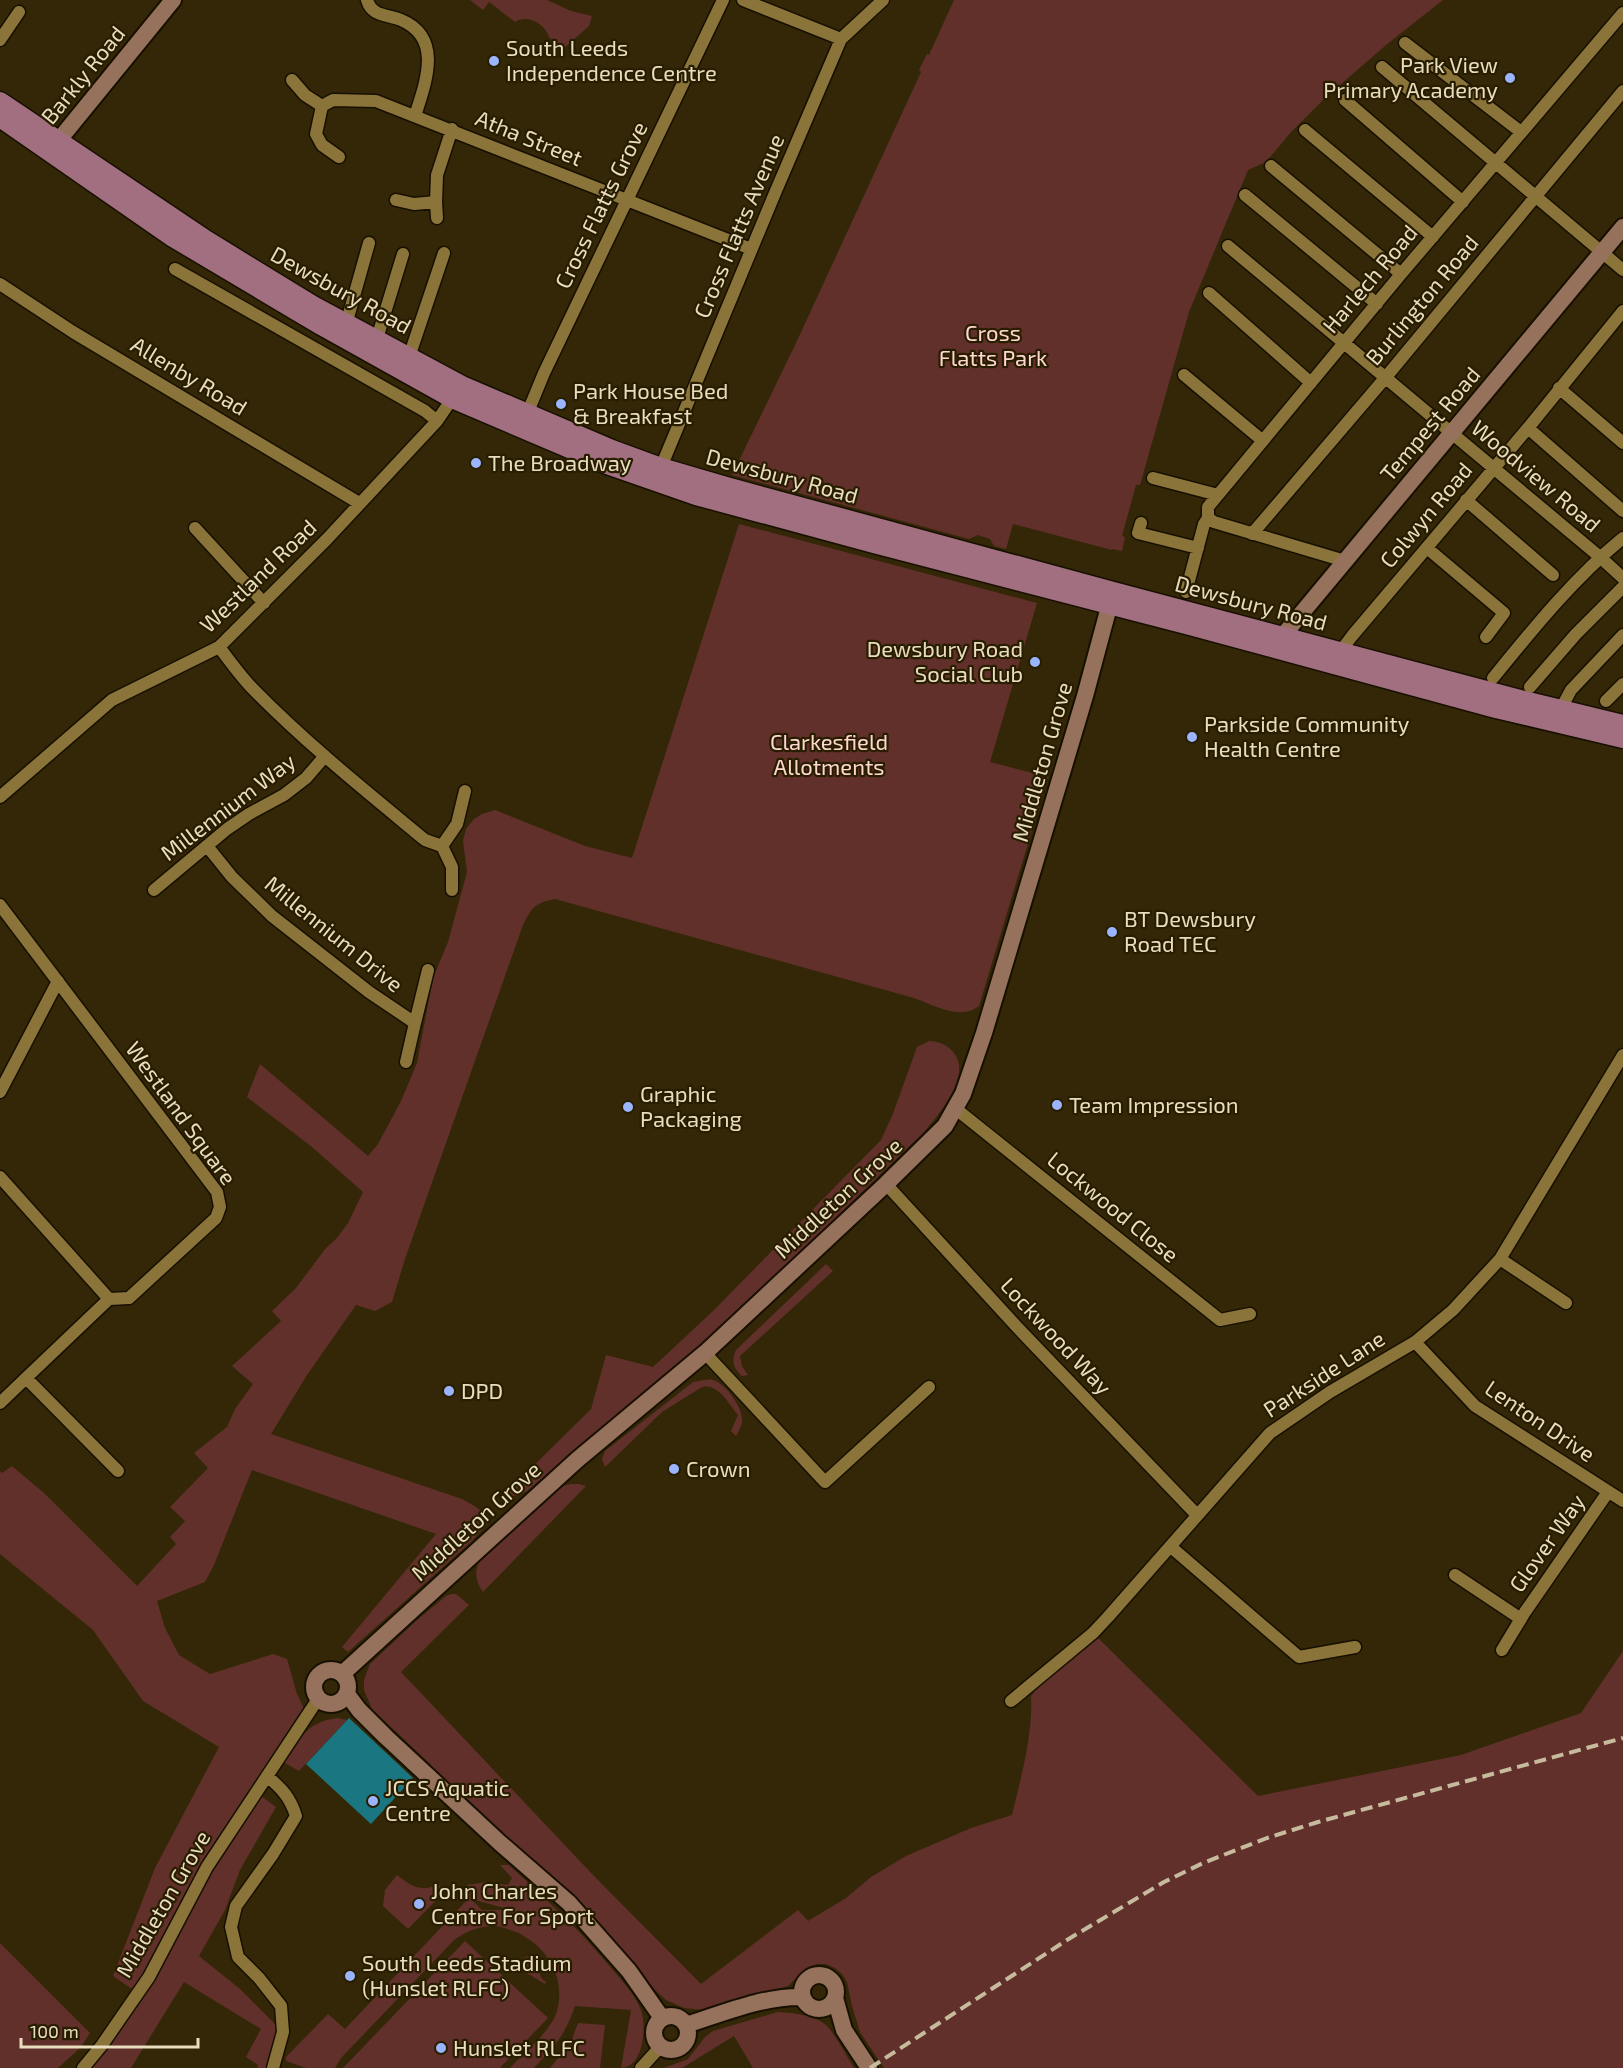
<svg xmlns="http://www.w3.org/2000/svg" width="1623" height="2068" font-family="'Exo 2',sans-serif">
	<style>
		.green { fill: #61302b; fill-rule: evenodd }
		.water { fill: #1a7782 }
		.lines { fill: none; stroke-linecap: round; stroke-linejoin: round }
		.street-casing { stroke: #171001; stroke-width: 15 }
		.secondary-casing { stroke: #171001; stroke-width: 20 }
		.primary-casing { stroke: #171001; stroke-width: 21 }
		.street { stroke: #8b743a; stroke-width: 12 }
		.secondary { stroke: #96725d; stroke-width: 16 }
		.primary { stroke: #a26f80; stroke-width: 18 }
		.rail { stroke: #c7bb9e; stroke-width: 4; stroke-dasharray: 12 6; stroke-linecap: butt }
		.poi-dot { fill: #9ab5fd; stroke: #291d00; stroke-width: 2 }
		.labels { text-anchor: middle; stroke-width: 4.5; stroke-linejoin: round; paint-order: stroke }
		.poi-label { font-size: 22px; fill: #e9ddc0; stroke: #291d00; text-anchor: start }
		.street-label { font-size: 22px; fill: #e9ddc0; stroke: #291d00 }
		.park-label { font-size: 22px; fill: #fed7d1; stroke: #291d00 }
	</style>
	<rect width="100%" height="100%" fill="#332707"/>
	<!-- green -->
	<path class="green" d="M470,0H547L571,11L592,16L589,26L564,48C560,45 554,43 551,39C547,35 549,35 546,31C540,21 525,15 515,22L489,2L483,10Z
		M954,0H1443L1386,45L1324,99L1292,131L1266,162L1248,170L1189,312L1140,485H1136L1122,536L1125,537L1122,551L1112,549V550L1013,524L1006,549L994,546L990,539L978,535L969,539L732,475L796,343L921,72L919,70L927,54L929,55Z
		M739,524L1037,603L990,762L1048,777L979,1006C960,1021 934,1005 914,998L555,899C535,903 532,907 523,925L405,1259L392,1302L375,1311L356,1305L307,1375L271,1434L462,1499C474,1506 484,1509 487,1524L471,1542L348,1652L342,1647L436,1534L252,1470L214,1565L205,1582L157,1601L165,1628L179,1655L210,1674L273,1654L287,1659L297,1694L307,1715L257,1793L276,1807L240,1870L225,1910L199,1956L240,1989L283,2032L273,2068H257L258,2065L246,2057L261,2029L184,1982L131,2068H83L138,1993L113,1976L155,1868L219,1747L143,1701L93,1630L0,1554V1471L2,1473L12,1466L44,1493L137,1586L176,1544L170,1537L185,1521L170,1507L208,1468L194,1453L227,1427L235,1409L253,1384L232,1366L281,1321L272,1311L296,1288L326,1248L337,1238L348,1223L363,1192L312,1147L247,1097L260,1064L368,1156L378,1144L401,1101L417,1063L433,978L448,942L467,872L463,841L466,829L474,819L482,814L495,810L585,846L632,858Z
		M929,1041C938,1041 948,1045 954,1053C972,1076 939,1114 924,1132L740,1310L686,1358L527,1491L519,1495L513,1496L508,1491L591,1409L606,1355L653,1367L712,1312L881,1140L892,1116L917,1047Z
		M826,1264L833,1271L740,1356L742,1366L748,1375L742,1376C733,1368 731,1361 736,1350Z
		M704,1380C707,1380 710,1379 713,1380C726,1384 741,1406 742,1418C743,1425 739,1430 736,1436L731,1431L738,1415C729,1404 718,1383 702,1387L662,1412L605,1467L602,1459L605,1451L693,1382Z
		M570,1484H579L586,1486L483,1592C476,1582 474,1573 479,1562L563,1486Z
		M451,1594H456L469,1605L401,1672L594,1876L701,1984L798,1910L808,1921L846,1898L871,1877L906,1856L971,1828L1012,1815C1021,1777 1033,1735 1031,1696L1057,1664L1093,1633L1258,1796L1461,1755L1581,1713L1623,1651V2068H884L860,2032L852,2006L847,1982L842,1974L835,1968L826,1964H817L808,1967L788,1986L703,2010L684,2008L666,2000L652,1987L596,1920L558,1881L452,1790L430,1764L372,1709L364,1690V1680L370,1664L417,1620L446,1596Z
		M337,1718L347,1720L299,1771L283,1762C299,1739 307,1722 337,1718Z
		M500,1865H509C545,1898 581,1931 612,1969C623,1982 635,1994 641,2010C645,2022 644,2039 640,2051C637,2059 631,2068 621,2068L631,2010L575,2006C564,2037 556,2044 534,2068H510C524,2053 551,2031 557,2011C566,1977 547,1946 516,1932C509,1930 501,1926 494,1926C479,1926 468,1931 455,1939L341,2058L335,2068H306L286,2061V2057L328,2014L345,2029L469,1898L467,1885L487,1882L508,1885L512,1878ZM471,1899L508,1909L509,1910H482Z
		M397,1875C411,1886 421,1893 438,1884L445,1891L408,1929L383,1906L385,1890Z
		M465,1941L548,2018L500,2068H343Z
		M0,1943L90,2033L81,2047L58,2068H0Z
		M529,1956H532L542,1979L546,1982L545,1984L520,1969L523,1958Z
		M778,2012C793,2013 817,2015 828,2027C838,2039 846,2055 854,2068H753L734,2036L682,2068H664L688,2059L705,2037L713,2031Z
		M578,2023L605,2025L600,2068H550L571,2042Z"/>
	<!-- water -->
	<path class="water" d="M349,1718L413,1778L371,1824L306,1764Z"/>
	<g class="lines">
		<defs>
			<path id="street" d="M367,0C372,17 387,14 401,20C444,38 425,84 415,116
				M743,0L841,39
				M0,40L19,12
				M1405,43L1521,132
				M1382,67L1623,270
				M292,80L305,95L322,106L333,100L376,101L751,249
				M1345,100L1463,202
				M322,106L316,134L322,145L339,157
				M1305,130L1433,237
				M1271,166L1401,274
				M1245,195L1377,304
				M396,200L414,204L436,202L437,175L452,129
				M436,202L437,218
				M1228,246L1600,557L1623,578
				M175,269L425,411L437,421
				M0,284L73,332L359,503
				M1209,293L1311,383
				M345,328L369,243
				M375,345L403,254
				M407,363L444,253
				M1184,375L1263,441
				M1559,388L1623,443
				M525,419L544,373L723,0
				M1528,428L1623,511
				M659,472L775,193L841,39L883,0
				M1153,478L1218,495
				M1466,500L1553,575
				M1208,518L1214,522L1345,561
				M1141,523L1138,533L1198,548
				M195,528L264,603
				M1252,534L1386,377L1623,91
				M1427,548L1504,613L1486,637
				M1186,592L1204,524L1208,518V507L1401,274L1623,13
				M219,647C230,661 241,677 254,690C307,744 367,792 425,840L442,846L457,824L465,791
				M1337,656L1352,636L1528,428L1623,311
				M1493,678C1533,629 1574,578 1623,538
				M1530,687L1576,634L1623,587
				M1606,701L1623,684
				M1558,714L1571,690L1623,635
				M0,797L112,700L219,647L327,539L437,421L456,393
				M207,846L232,877L272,916L369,992L415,1023L428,970
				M442,846L452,867V890
				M154,890L227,829L249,814L284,795L306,778L325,756
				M0,905L217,1192L220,1207L216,1218L129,1298L109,1299L0,1177
				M406,1062L415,1023
				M0,1092L58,981
				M956,1109L1220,1320L1250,1314
				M886,1184L1017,1327L1197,1515
				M1500,1259L1566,1303
				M109,1299L26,1378L118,1471
				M1415,1342L1475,1406L1623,1501
				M705,1353L825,1482L929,1387
				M0,1403L26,1378
				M1171,1547L1299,1657L1355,1647
				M1455,1575L1521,1619
				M1502,1650L1525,1612L1608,1492
				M1011,1701L1093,1633L1108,1617L1270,1433L1330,1392L1415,1342L1453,1310L1500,1259L1623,1055
				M267,1776C282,1789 290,1797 296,1816L273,1854L236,1906L231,1927L238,1957L259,1978L281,2006L283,2032L273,2068
				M83,2068L102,2045L149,1977L207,1867L318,1699
				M641,2068L661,2046"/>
			<path id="secondary" d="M50,151L173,0
				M1276,644L1623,227
				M314 1687a17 17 0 1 1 34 0a17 17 0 1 1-34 0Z
				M342,1674L577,1460L705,1353L886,1184L945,1126L963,1094L984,1033L1085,696L1113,592
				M347,1694L359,1710L386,1737L500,1843L569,1903L629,1971L662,2018
				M802 1992a17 17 0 1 1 34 0a17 17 0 1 1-34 0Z
				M835,1998L844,2030L869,2068
				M654 2033a17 17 0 1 1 34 0a17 17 0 1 1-34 0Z
				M686,2025C724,2013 763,1996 803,1997"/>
			<path id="primary" d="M0,101L207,240L313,305L462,385L612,449L661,467L726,486L1113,591L1524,700L1623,724
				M0,118L173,238L321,326L452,399L607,465L696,496L874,544L1190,626L1496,709L1623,739"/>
		</defs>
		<!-- street casing -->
		<use href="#street" class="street-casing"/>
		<!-- secondary casing -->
		<use href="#secondary" class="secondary-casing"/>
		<!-- primary casing -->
		<use href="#primary" class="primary-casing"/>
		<!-- street -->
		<use href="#street" class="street"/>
		<!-- secondary -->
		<use href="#secondary" class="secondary"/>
		<!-- primary -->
		<use href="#primary" class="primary"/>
		<!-- rail -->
		<path class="rail" d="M870,2068L1067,1940L1164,1882L1203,1863L1267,1838L1318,1822L1623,1738"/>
	</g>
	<!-- markers -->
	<g class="poi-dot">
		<circle cx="494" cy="61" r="6"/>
		<circle cx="1510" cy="78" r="6"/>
		<circle cx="561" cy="404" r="6"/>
		<circle cx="476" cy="463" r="6"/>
		<circle cx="1035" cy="662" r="6"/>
		<circle cx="1192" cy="737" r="6"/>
		<circle cx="1112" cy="932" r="6"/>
		<circle cx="1057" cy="1105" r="6"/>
		<circle cx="628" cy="1107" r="6"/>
		<circle cx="449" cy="1391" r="6"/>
		<circle cx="674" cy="1469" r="6"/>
		<circle cx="373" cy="1801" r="6"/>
		<circle cx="419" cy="1904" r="6"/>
		<circle cx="350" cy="1976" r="6"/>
		<circle cx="441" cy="2048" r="6"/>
	</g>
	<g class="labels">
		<!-- poi labels -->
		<g class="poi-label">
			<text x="506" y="56">South Leeds<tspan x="506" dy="25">Independence Centre</tspan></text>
			<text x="1498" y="73" text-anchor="end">Park View<tspan x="1498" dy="25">Primary Academy</tspan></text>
			<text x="573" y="399">Park House Bed<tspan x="573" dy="25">&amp; Breakfast</tspan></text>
			<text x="488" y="471">The Broadway</text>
			<text x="1023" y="657" text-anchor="end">Dewsbury Road<tspan x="1023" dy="25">Social Club</tspan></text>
			<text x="1204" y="732">Parkside Community<tspan x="1204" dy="25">Health Centre</tspan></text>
			<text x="1124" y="927">BT Dewsbury<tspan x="1124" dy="25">Road TEC</tspan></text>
			<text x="640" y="1102">Graphic<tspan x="640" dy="25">Packaging</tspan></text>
			<text x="1069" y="1113">Team Impression</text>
			<text x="461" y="1399">DPD</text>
			<text x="686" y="1477">Crown</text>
			<text x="385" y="1796">JCCS Aquatic<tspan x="385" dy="25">Centre</tspan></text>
			<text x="431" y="1899">John Charles<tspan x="431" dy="25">Centre For Sport</tspan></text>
			<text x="362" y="1971">South Leeds Stadium<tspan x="362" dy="25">(Hunslet RLFC)</tspan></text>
			<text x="453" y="2056">Hunslet RLFC</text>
		</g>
		<!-- street labels -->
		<g class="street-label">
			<text transform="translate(83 75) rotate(-51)" y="8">Barkly Road</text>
			<text transform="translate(529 138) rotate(22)" y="8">Atha Street</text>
			<text transform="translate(601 205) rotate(-64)" y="8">Cross Flatts Grove</text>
			<text transform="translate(739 226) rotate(-67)" y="8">Cross Flatts Avenue</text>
			<text transform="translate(1370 279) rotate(-50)" y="8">Harlech Road</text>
			<text transform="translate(341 290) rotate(29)" y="8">Dewsbury Road</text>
			<text transform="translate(1422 300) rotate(-50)" y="8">Burlington Road</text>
			<text transform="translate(189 376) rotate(31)" y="8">Allenby Road</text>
			<text transform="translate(1430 424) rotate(-50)" y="8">Tempest Road</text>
			<text transform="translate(782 476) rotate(15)" y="8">Dewsbury Road</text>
			<text transform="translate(1536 476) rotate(40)" y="8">Woodview Road</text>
			<text transform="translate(1426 515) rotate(-50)" y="8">Colwyn Road</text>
			<text transform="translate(258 576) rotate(-44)" y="8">Westland Road</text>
			<text transform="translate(1251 603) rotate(15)" y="8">Dewsbury Road</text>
			<text transform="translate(1042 762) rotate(-74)" y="8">Middleton Grove</text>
			<text transform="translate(228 807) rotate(-37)" y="8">Millennium Way</text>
			<text transform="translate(334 934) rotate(39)" y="8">Millennium Drive</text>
			<text transform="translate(181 1113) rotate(54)" y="8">Westland Square</text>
			<text transform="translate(838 1198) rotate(-43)" y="8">Middleton Grove</text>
			<text transform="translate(1113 1207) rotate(39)" y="8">Lockwood Close</text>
			<text transform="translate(1056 1336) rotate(47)" y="8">Lockwood Way</text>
			<text transform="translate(1324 1374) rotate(-33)" y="8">Parkside Lane</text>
			<text transform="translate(1540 1421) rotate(34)" y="8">Lenton Drive</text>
			<text transform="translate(476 1521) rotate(-42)" y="8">Middleton Grove</text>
			<text transform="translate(1547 1543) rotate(-55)" y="8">Glover Way</text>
			<text transform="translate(163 1904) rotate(-60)" y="8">Middleton Grove</text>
		</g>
		<!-- park labels -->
		<g class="park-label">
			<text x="993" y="341">Cross<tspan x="993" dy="25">Flatts Park</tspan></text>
			<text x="829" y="750">Clarkesfield<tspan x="829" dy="25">Allotments</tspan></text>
		</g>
	</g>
	<!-- scale -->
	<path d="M21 2038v9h177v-9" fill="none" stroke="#e9ddc0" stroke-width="3"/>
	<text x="30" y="2038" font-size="18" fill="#e9ddc0" stroke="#291d00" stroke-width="4.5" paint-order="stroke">100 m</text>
</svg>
